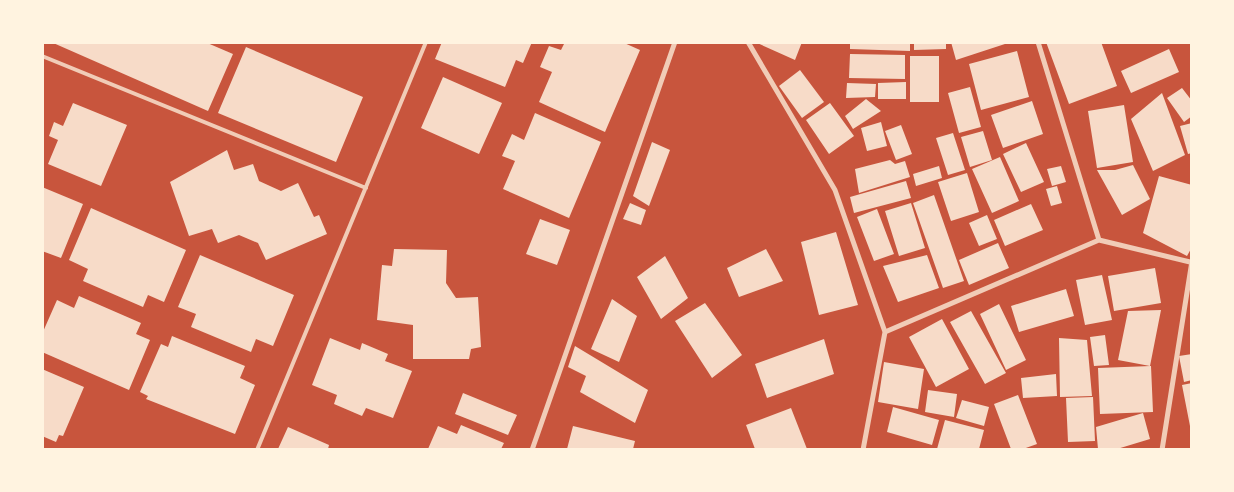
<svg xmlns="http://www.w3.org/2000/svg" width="1234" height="492" font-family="Rubik,sans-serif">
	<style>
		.building { fill: #f7dbc8 }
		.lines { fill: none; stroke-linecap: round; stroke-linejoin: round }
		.service { stroke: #f1ccb7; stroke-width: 4 }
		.minor { stroke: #f1ccb7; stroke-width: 5 }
	</style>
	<rect width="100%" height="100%" fill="#c8553d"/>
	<!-- building -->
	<path class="building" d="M51,42H205L233,54L208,111Z
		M442,42H532L523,63L516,60L505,87L435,59Z
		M565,42H622L640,50L605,132L539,102L552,72L540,67L549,46L561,50Z
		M755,42H802L795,60Z
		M850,42H910V51L850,49Z
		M914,42H946V49L914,50Z
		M951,42H1007L1008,43L956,60Z
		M1046,42H1101L1117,86L1069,104Z
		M246,47L363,97L336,162L218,113Z
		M1169,49L1179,72L1131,93L1121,71Z
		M1017,51L1029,97L981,110L969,64Z
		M850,54L905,55V79L849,78Z
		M910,56H939V102H910Z
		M800,70L824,102L802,118L779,86Z
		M443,77L502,103L479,154L421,128Z
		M906,82V99H878V83Z
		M847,83L876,84L875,97L846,98Z
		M970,87L981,127L959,133L948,93Z
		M1182,88L1192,101V116L1184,122L1167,98Z
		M1162,93L1185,155L1153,171L1131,119Z
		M866,99L881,111L853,129L845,116Z
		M1032,101L1043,134L1003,148L991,115Z
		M73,103L127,125L101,186L48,164L58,140L49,136L54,122L63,126Z
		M830,103L854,136L829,154L806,120Z
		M1124,105L1133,162L1097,168L1088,111Z
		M535,113L601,142L569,218L503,189L515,161L502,156L512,134L524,140Z
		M881,122L887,146L867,151L861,128Z
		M1192,123V153L1188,154L1180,126Z
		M901,125L912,154L896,160L885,131Z
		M983,131L992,160L970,167L961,137Z
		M953,133L965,170L948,175L936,138Z
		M652,142L670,150L649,206L633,196Z
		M1026,143L1044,182L1021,192L1003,154Z
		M227,150L234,170L253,164L259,181L281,191L298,183L314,217L319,215L327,234L266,260L258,243L239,235L218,243L212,229L189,236L170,182Z
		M1000,157L1019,201L992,213L972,169Z
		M890,160L895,164L905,161L910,177L859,193L855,169Z
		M1133,165L1150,199L1122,215L1097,170H1115Z
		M939,166L942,178L916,186L913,174Z
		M1061,166L1066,182L1052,186L1047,169Z
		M967,173L979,212L951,221L938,182Z
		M1159,176L1192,185V247L1187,256L1143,233Z
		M906,181L911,198L854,213L850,197Z
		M1057,186L1062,203L1051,206L1046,189Z
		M42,187L83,204L61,258L42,251Z
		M934,195L964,281L943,288L913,203Z
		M630,203L646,210L641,225L623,219Z
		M911,203L925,248L899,256L885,211Z
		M1031,204L1043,230L1005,246L994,220Z
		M91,208L186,250L164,302L148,295L143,307L83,281L88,269L69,260Z
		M877,209L894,254L874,261L857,217Z
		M987,215L997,239L979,246L969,223Z
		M540,219L570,230L557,265L526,254Z
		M836,232L858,305L819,315L801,242Z
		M998,243L1009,268L969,285L959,260Z
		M394,249L447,250L446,283L456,298L478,297L481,347L471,349L469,359H413V325L377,320L382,265L392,266Z
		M766,249L783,281L739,297L727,268Z
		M200,255L294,295L273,346L256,339L251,352L191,327L196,314L178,307Z
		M927,255L939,288L898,302L883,266Z
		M665,256L688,298L661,319L637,277Z
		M1155,268L1161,303L1114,311L1108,276Z
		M1102,275L1112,320L1085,325L1076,280Z
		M1066,289L1074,316L1019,332L1011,306Z
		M79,296L141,323L136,334L150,340L129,390L42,352V334L57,300L74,308Z
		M612,299L637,316L619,362L591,349Z
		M705,303L742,355L712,378L675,321Z
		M999,304L1026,360L1006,370L980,314Z
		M1161,310L1150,366L1118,360L1128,311Z
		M971,311L1006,373L985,384L950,322Z
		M942,319L969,369L936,387L909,337Z
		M1105,335L1109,365L1094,366L1090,337Z
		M172,336L245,366L240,378L255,385L235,434L146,399L148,396L140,392L161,344L168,347Z
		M330,338L360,350L362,343L388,354L385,361L412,371L393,418L366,408L362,416L334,404L337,395L312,385Z
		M1059,338L1087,340L1092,396L1060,397Z
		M824,339L834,374L767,398L755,364Z
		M575,346L648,390L635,423L580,392L586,376L568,367Z
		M1192,354V380L1184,382L1179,356Z
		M884,362L924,369L918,409L878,402Z
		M1151,366L1153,412L1100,414L1098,368Z
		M42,369L84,387L63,436L59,435L56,442L42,436Z
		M1056,374L1057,396L1023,398L1021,378Z
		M1192,383V426H1190L1182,385Z
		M928,390L957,394L954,417L925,412Z
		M463,393L517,415L508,435L455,414Z
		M1018,395L1037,444L1023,449H1011L994,404Z
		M1093,397L1095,441L1068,442L1066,398Z
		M962,400L989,407L984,426L956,418Z
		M893,407L939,420L932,445L887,432Z
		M791,408L807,449H755L746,425Z
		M1143,413L1150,439L1117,449H1098L1096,427Z
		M945,420L984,430L979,449H937Z
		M461,425L504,443L501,449H428L438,426L457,434Z
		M573,426L635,441L633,449H567Z
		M288,427L329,445L328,449H278Z"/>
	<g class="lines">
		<!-- service -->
		<path class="service" d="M42,56L366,188
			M257,450L426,42"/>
		<!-- minor -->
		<path class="minor" d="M748,42L835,190L885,332L863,450
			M1038,42L1099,240
			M885,332L1099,240L1190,262
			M532,450L675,42
			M1162,450L1192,261"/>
	</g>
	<!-- border -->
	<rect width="1234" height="492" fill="none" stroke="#fff3e0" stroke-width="88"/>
</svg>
